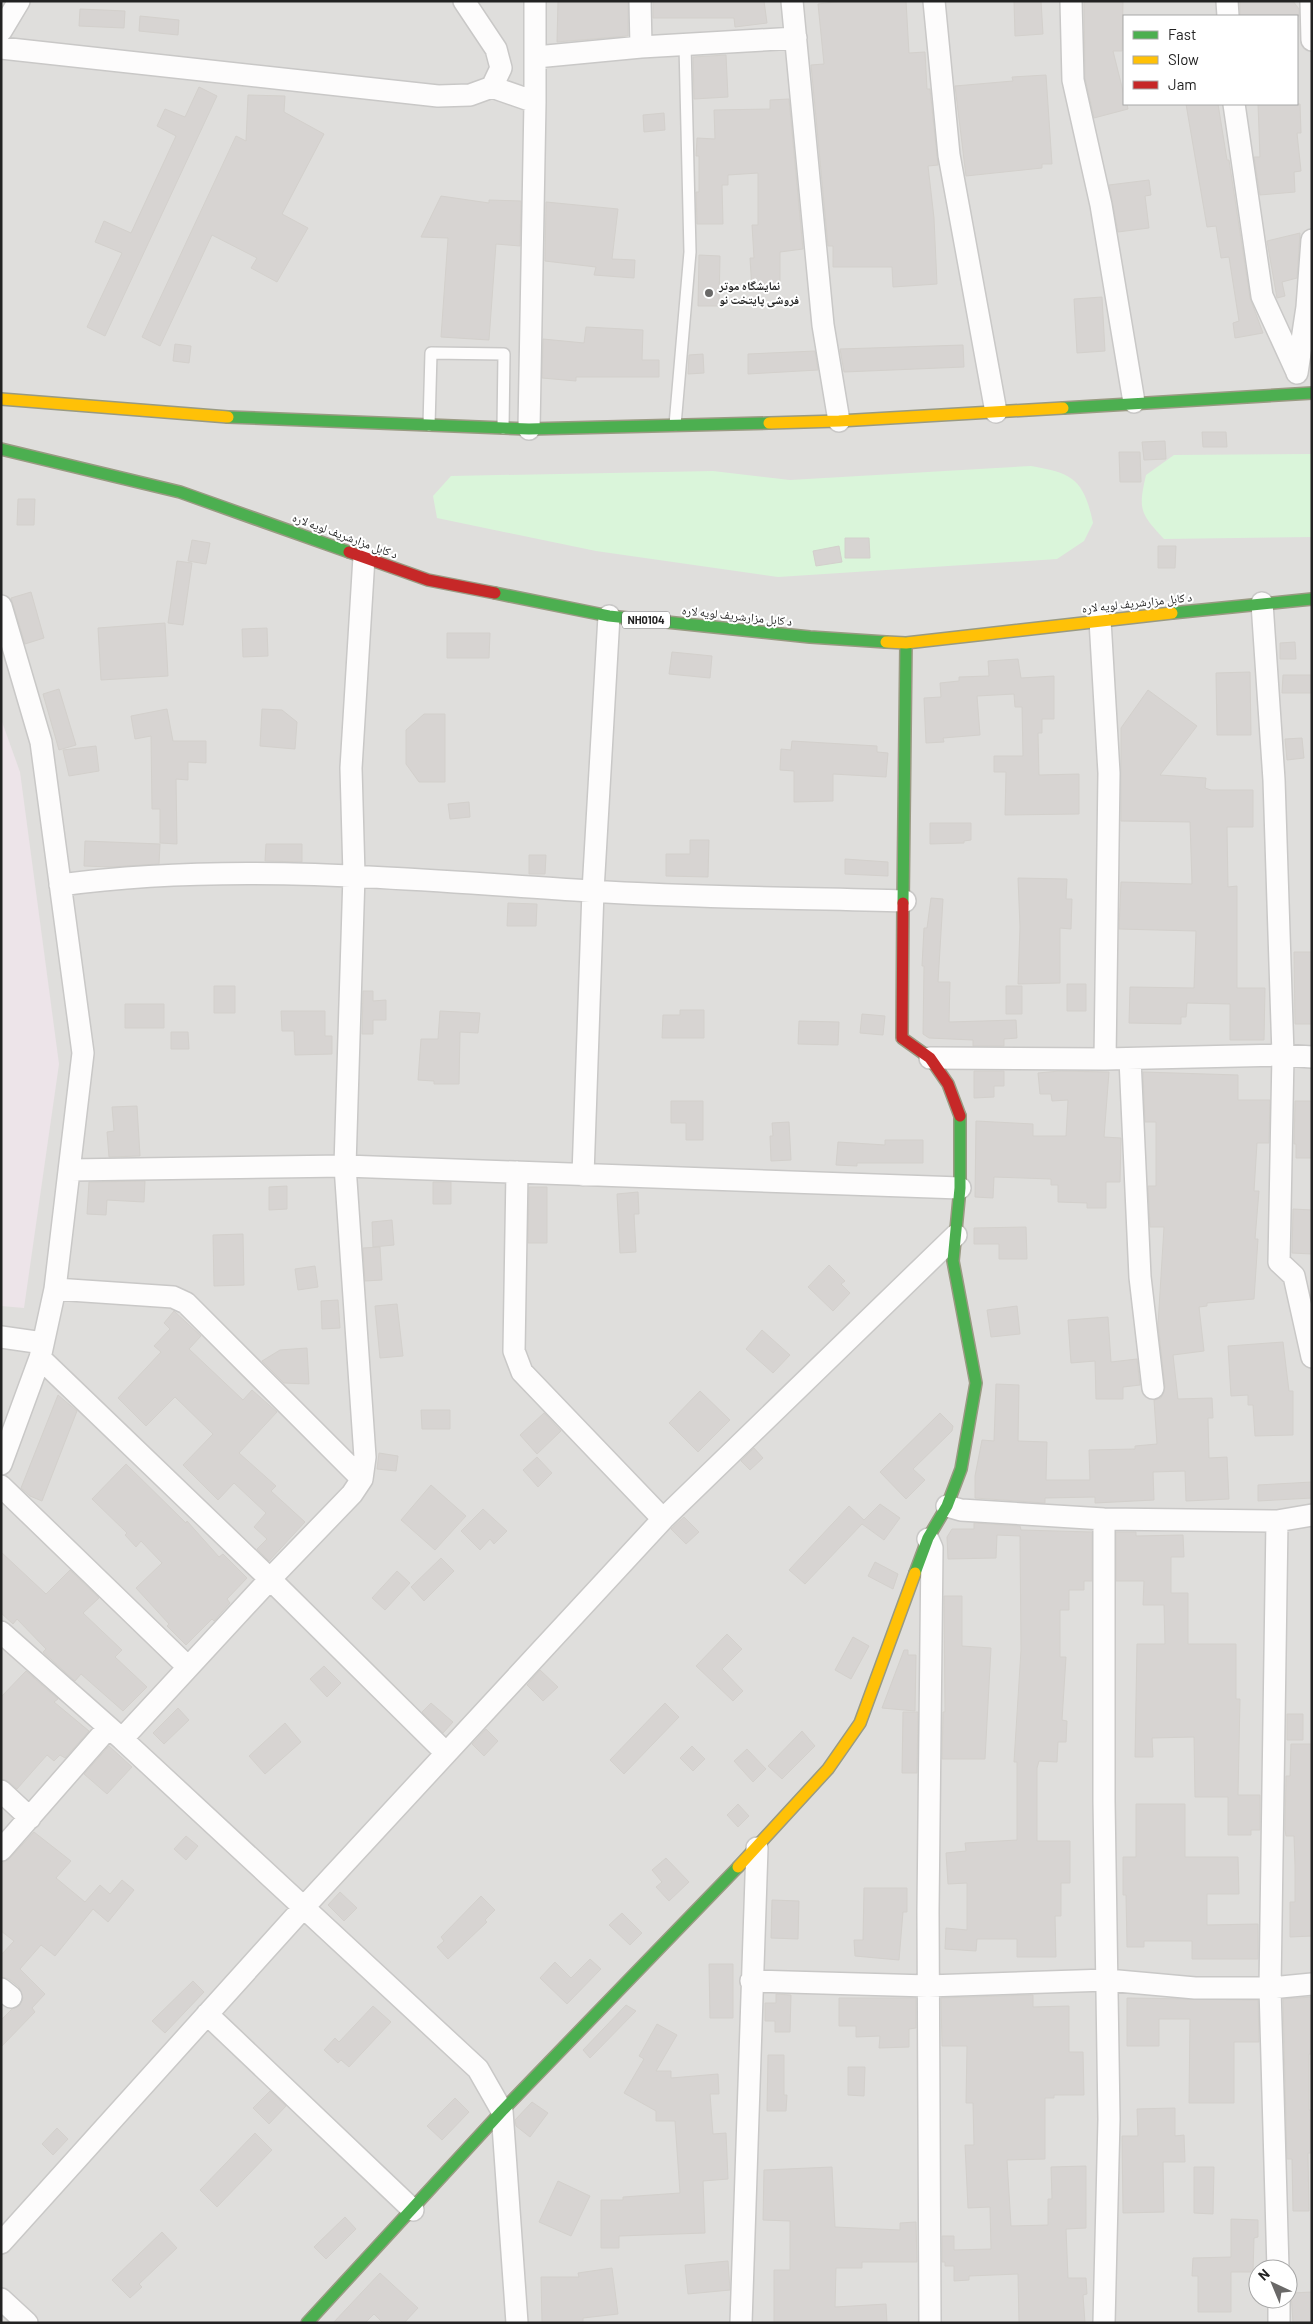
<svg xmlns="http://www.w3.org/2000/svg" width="1313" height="2324" font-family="Barlow,'Noto Naskh Arabic',sans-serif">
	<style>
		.residential { fill: #dfdedc; fill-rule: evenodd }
		.industrial { fill: #ede4e9 }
		.park { fill: #daf5da }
		.building { fill: #d7d4d2; stroke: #d3d0cc }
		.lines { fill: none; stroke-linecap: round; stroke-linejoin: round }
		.lane-casing { stroke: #c9c8c7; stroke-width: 14 }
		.street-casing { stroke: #c9c8c7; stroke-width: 24 }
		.fast-casing { stroke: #999a82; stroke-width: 14 }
		.slow-casing { stroke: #999a82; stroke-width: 14 }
		.jam-casing { stroke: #999a82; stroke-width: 14 }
		.lane { stroke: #fdfcfc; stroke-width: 11 }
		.street { stroke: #fdfcfc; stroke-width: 21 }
		.fast { stroke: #4caf50; stroke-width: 11 }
		.slow { stroke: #ffc107; stroke-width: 11 }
		.jam { stroke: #c62828; stroke-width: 11 }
		.poi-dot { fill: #6a6968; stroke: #fff; stroke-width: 2 }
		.labels { text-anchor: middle; stroke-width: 4; stroke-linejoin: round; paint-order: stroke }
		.shield { fill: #fff; stroke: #646464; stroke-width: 1 }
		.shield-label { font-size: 11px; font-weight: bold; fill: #222 }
		.poi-label { font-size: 12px; font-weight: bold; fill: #222; stroke: #fff; text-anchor: start }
		.street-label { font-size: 12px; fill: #222; stroke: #fff }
	</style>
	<rect width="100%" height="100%" fill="#f0eeeb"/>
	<!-- residential -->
	<path class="residential" d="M1,1H1312V2323H1ZM1124,16H1297V104H1124ZM1258,2269H1288V2299H1258Z"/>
	<!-- industrial -->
	<path class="industrial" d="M1,719L20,772L59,1064L24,1308L1,1306Z"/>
	<!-- park -->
	<path class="park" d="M1312,454V537L1164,539C1140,513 1138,510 1146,475L1174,455Z
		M1031,466C1073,473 1084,480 1093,523L1084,541L1057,559L778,577L596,551L437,518L433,496L451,476L713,471L790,480Z"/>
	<!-- building -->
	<path class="building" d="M558,1H628V36L557,42Z
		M653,1H764L767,23L735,27L734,18H653Z
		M844,1H906L909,53L925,52L927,89H930L938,165L928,166L934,218L937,284L893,287L892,267H833V246H828L811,65L824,64L818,4Z
		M1014,1H1041L1043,34L1015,36Z
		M1240,1H1293L1299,9V16H1240Z
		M1084,2H1123L1122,51H1113L1124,95V104H1127L1128,109L1094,118L1085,78Z
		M80,9L125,11L124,28L79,26Z
		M140,16L179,20L178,35L139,31Z
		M726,55L728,97L694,99L693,57Z
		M1046,75L1052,164H1042V168L966,176L955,86L1013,81L1012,77Z
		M199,87L217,96L105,336L87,327L122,253L95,242L104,221L131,233L176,136L157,126L165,109L185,117Z
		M248,95L285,96L284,112L324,134L282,214L308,228L277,282L251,268L257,258L212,235L160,346L142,337L236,136L246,141Z
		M789,99L803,249L780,252V290H752L750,258H754L752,225H758V173L728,175V185H722L723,224H697L696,192H699V156H696L697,138L715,139L714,110L770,109V100Z
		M1186,104H1218L1227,160H1229L1250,298L1263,333L1235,338L1233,323L1239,321L1229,257L1221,258L1216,226L1207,227Z
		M1258,104H1300L1301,133H1297L1301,171L1294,172L1295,192L1260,195L1254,157H1260Z
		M664,113L665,130L644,132L643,115Z
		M1149,180L1151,195L1145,196L1149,228L1118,232L1109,185Z
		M441,196L489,203V200L521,201L520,246L496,244L489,340L441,337L448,238L421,237Z
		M546,202L618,209L612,259L635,260L634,278L594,275L596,267L545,261Z
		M1300,233L1297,278L1282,282L1285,296L1277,298L1267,241Z
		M699,255L720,256L719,306H698Z
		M1102,297L1105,351L1077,353L1074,299Z
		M586,327L643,330L642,360H659V377H576V381L542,378L543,339L584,343Z
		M175,344L191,346L189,363L173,361Z
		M963,345L964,367L844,372L840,349Z
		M815,351L818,370L748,374V354Z
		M703,354L704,373L688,374L689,355Z
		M1202,432H1226L1227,447H1203Z
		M1165,441L1166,459L1144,460L1142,442Z
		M1119,452H1140L1141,482H1120Z
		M18,499H35L34,525H17Z
		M845,538H869L870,558H845Z
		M192,540L210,543L206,564L188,561Z
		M839,546L842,562L816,566L813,551Z
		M1158,546H1176L1175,568H1158Z
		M177,561L192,563L183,625L168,623Z
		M31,592L44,638L25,644L11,598Z
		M165,623L168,676L101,680L98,628Z
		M267,628L268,656L243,657L242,629Z
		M447,633H490L489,658H447Z
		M1295,642L1296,659H1280V643Z
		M672,652L712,656L710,678L669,674Z
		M1018,659L1021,678L1054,676V719H1042V733H1038L1039,775L1079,774V814L1005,815L1006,772H994V756H1023L1022,707H1015L1014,694L977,696L980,735L943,738L944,742L926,743L924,698L941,697L940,683L959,681V677L989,676L988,661Z
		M1250,672L1251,735H1217L1216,673Z
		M1283,675H1312V693H1282Z
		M59,689L76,745L59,750L43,694Z
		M1148,690L1197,726L1160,775L1206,778L1205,788L1211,790H1253V827H1227L1228,887L1237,886V988H1265L1264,1040H1230V1004L1187,1003L1186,1017H1181V1024L1129,1023L1130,987L1194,988L1196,931L1119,929L1121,882L1192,884L1190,822L1121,821V728Z
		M167,709L173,741H206V763L188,762V780L176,779L177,844L160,843V809H152L151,736L135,739L131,716Z
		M262,709L282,710L297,722L295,749L260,746Z
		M424,714H445V782H419L406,764V730Z
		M1302,738L1304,758L1287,760L1285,739Z
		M792,741L877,746V752L888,753L886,777L833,774V801L794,802V771L780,770L781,749L791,750Z
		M96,746L99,771L69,776L63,750Z
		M469,802L470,817L450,819L448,804Z
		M930,823H971V840L964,841V843L930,844Z
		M690,840H709L708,877L666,876V854H690Z
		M85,841L160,844L159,864L111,867L84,866Z
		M266,844H302V862L265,861Z
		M529,855H546L545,874H529Z
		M845,859L888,862V876L845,874Z
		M1018,878L1067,879L1066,899H1072L1071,929L1060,928V983L1018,984L1020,927Z
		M931,898L943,899L938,982H950L949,1022L1016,1020L1017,1038L1004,1039V1046H973V1040L929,1038L923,1034L924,966H922L924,928H927Z
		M508,903L537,904L536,926H507Z
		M1294,952H1312V1024H1295Z
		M1067,984H1086V1011H1067Z
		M214,986H235V1013H214Z
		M1006,986H1022V1014H1006Z
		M363,991H373V1001L386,1000V1020H373V1034H362Z
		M125,1004H164V1028H125Z
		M680,1010H704V1038H662L663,1015H680Z
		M281,1011H325V1036H332V1054L295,1055L294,1031H282Z
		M440,1011L480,1013L478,1033L460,1032L459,1084H434V1081L418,1080L421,1039H438Z
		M862,1014L885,1016L883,1035L860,1033Z
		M799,1021L839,1022L838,1045L798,1044Z
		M171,1032H188L189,1049H171Z
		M974,1071H1004V1086H994V1097L974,1098Z
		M1059,1071L1109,1072L1104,1137L1121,1138L1120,1182H1106V1208H1087V1203L1058,1202V1185H1051V1179L994,1177L993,1198L975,1197L976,1121L1033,1124V1136H1066L1068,1100L1052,1101L1051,1094H1040L1038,1073Z
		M1143,1072L1238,1075V1100H1270L1269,1143H1257L1254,1191H1259L1255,1239H1258L1254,1299L1207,1303V1306L1199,1307L1204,1351L1173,1355L1178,1399L1212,1398L1213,1418H1208L1209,1458L1227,1457L1229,1499L1186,1501L1185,1471L1153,1472L1154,1500L1095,1503V1497L1045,1498V1503L975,1498V1476L982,1440L994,1441L996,1384L1019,1385L1018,1441L1047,1442L1046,1480H1090L1089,1450L1135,1449V1446L1157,1444L1154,1400L1161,1398L1165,1387L1158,1325L1164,1227H1150L1148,1186H1156V1122H1145Z
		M671,1101H703V1140H686V1123H671Z
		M1295,1101H1312V1158H1296V1144H1294Z
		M137,1106L140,1156L109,1157L107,1132L114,1131L112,1107Z
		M789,1122L791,1160L771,1161L770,1136H773L772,1123Z
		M885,1140H923V1163H857V1166L836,1165L838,1142L885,1145Z
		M145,1181L144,1202L107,1200L106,1215L87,1214L89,1182Z
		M433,1182H451V1204H433Z
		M287,1186V1209L269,1210V1187Z
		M529,1187H547V1243H528Z
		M638,1192L639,1214H634L636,1252L620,1253L617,1194Z
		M1293,1209L1312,1210V1254L1292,1253Z
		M392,1220L394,1245L373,1247L372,1222Z
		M1026,1227L1027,1259H999V1244H974V1228Z
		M243,1234L244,1285L214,1286L213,1235Z
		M380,1247L382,1280L365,1281L363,1248Z
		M829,1265L845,1281L841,1284L850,1293L833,1311L808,1287Z
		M315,1266L318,1287L298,1290L295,1269Z
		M338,1300L340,1328L322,1329L321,1301Z
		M397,1304L403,1356L380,1358L375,1306Z
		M1017,1306L1020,1334L991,1337L987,1310Z
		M174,1311L201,1336L189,1349L243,1400L252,1390L277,1412L239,1453L276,1486L271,1491L305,1522L269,1561L257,1549L267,1539L254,1527L266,1513L234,1483L218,1500L183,1465L213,1434L175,1397L146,1426L118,1398L161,1352L154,1346L170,1329L164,1323Z
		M1108,1317L1111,1362L1137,1359L1140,1385L1123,1387V1399H1096L1095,1361L1071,1363L1068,1320Z
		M762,1330L790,1355L773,1373L746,1349Z
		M1283,1342L1289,1391H1293V1435L1255,1436L1253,1405H1248V1395L1231,1396L1228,1346Z
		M307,1348L309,1384L284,1383L262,1361L280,1350Z
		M700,1391L730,1420L698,1452L669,1423Z
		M58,1395L77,1411L42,1501L30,1496L21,1488Z
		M421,1410H450V1429H422Z
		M544,1413L561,1431L537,1454L520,1435Z
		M940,1413L953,1426L952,1431L913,1469L925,1480L906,1499L880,1472Z
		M754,1448L763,1458L750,1470L741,1461Z
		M379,1453L398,1456L396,1471L377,1469Z
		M537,1457L552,1473L538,1487L523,1470Z
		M126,1464L186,1523L187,1521L219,1557L223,1554L247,1578L227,1599L230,1603L214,1621L212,1619L186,1645L167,1626L169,1624L136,1588L162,1563L141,1541L136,1547L125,1535L127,1533L92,1499Z
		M1312,1482V1498L1258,1501V1485Z
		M431,1485L466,1516L435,1550L401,1520Z
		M880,1504L900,1518L884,1540L862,1524L805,1584L789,1570L849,1506L864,1520Z
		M483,1509L507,1531L494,1544L490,1539L480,1550L461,1531Z
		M684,1517L699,1532L686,1544L671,1529Z
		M974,1523L1020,1526L1021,1530L1092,1532V1581H1084V1590H1069V1610H1060V1657H1066L1062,1720L1067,1721L1066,1742H1058L1057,1762L1039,1761L1037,1768V1841H1070V1883H1061V1916H1055L1056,1957H1017V1939H977L976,1951L945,1949L946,1928L967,1930V1883L948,1884L946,1853L966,1851L965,1843L1017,1840V1762H1014L1021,1650L1020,1536L997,1535L996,1558L948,1559L947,1537L952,1529H974Z
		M1116,1532H1136V1536L1183,1535L1184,1557H1171V1593H1188V1644H1236V1699H1240L1238,1795H1260V1830H1251V1835H1228V1797H1195L1194,1737L1152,1738L1153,1757H1135L1137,1644H1165L1164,1605H1143L1144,1581H1116Z
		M1,1552L46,1594L70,1570L99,1598L83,1613L122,1650L115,1657L147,1687L123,1711L81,1674L75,1681L43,1652L46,1649L17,1619L13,1624L1,1613Z
		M441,1558L454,1571L424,1601L411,1587Z
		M875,1562L898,1574L893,1589L868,1576Z
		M397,1571L410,1583L385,1610L372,1598Z
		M944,1596H962V1646L991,1648L985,1759H942L943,1712H945Z
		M727,1634L742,1649L722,1669L743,1691L733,1701L696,1666Z
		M853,1637L869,1646L851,1679L835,1670Z
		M904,1650H908V1655H916L915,1711L882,1708Z
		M324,1666L341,1683L327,1697L310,1679Z
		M540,1670L558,1687L543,1701L527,1685Z
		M26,1671L58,1699L54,1702L89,1731L65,1758L60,1755L54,1761L47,1755L17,1789L9,1782L1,1779V1697Z
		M431,1703L453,1722L443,1733L422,1712Z
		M665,1703L679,1717L624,1774L610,1760Z
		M178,1708L189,1720L164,1744L153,1733Z
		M903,1712H918L917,1773H902Z
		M1287,1714H1303V1740H1287Z
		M285,1723L301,1742L265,1774L249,1756Z
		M486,1729L498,1741L484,1756L472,1744Z
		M802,1731L815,1746L782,1779L768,1766Z
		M1291,1744H1312V1936L1290,1937V1902H1295V1865L1294,1836H1286L1285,1830L1286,1776H1290Z
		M109,1746L132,1767L107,1794L84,1774Z
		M692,1746L705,1759L693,1771L680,1758Z
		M747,1749L766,1769L753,1782L734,1761Z
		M738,1804L749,1816L738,1827L727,1815Z
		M1136,1804H1185V1857H1238L1239,1894H1207V1925L1258,1924V1959H1192V1941H1144V1947H1127L1126,1895H1123V1857H1136Z
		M34,1832L71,1861L56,1878L85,1902L100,1885L110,1894L122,1880L134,1890L108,1922L93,1909L55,1956L41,1945L20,1969L45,1994L32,2008L35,2012L1,2047V2020L12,2009L20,2005L23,1998L19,1987L9,1979L1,1977V1955L14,1941L1,1931V1864L10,1858Z
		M186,1836L198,1846L186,1860L174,1849Z
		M666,1858L689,1882L669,1901L656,1887L662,1882L652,1870Z
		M864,1888H907V1912H903L899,1960L855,1956L854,1940H863Z
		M340,1892L357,1908L344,1921L328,1905Z
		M481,1896L495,1910L485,1920L487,1922L448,1959L437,1947L444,1941L441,1937Z
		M772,1900L799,1901L798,1939L771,1938Z
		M622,1913L642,1933L630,1945L609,1925Z
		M590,1959L601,1969L567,2004L540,1978L555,1962L571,1978Z
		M709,1964H733V2018H710Z
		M193,1981L204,1992L165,2033L152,2021Z
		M776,1994L791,1995L790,2032H775V2021H765V2003H776Z
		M1033,1995V2007L1069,2006V2052H1083L1084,2095H1054V2098H1045V2159L1007,2160L1011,2226L1048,2225V2199H1052L1051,2167L1086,2166V2228L1066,2229L1068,2278H1086L1087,2294L1083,2295L1085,2323H1019L1018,2274L969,2276V2280L954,2281V2266H945V2262H942V2236H954V2250L991,2249L990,2207L968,2208L965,2145H974L973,2103H966L967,2046H942L941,1998Z
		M1312,1997V2054H1309V2110H1312V2153H1308L1309,2211H1293L1292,2159H1287L1283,1999Z
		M839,1998H916V2028L909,2029V2047L879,2048L880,2036L856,2037V2026H839Z
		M1127,1998L1258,2000L1259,2042H1234V2103H1189L1190,2019H1159V2046H1127Z
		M626,2005L636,2011L590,2058L583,2050Z
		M373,2006L391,2022L349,2067L341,2060L338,2063L324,2050L335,2038L339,2042Z
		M657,2024L677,2035L656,2071H671V2078L718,2074L719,2094H710L713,2134L726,2133L728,2179L703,2181L705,2233L619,2236V2248H601V2200H623V2197L680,2193L675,2121H656V2111L624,2093L644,2059L639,2056Z
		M768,2055H784V2095H787L786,2111H767Z
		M848,2067H865L864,2096L848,2095Z
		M270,2091L286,2106L269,2124L253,2108Z
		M455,2098L469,2112L442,2140L427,2126Z
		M532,2102L548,2113L530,2137L516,2126L515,2120Z
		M1175,2108V2136L1184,2135L1185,2162H1163L1164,2212L1123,2213L1122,2136H1138L1137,2109Z
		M57,2128L68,2139L53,2155L42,2144Z
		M255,2133L272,2150L217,2207L200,2190Z
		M832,2167L835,2227L900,2230V2223L916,2222L917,2262H862V2268H836L835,2307L886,2304L887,2323H774V2270H790V2221L763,2220L764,2170Z
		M1194,2167H1214L1213,2214L1194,2213Z
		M558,2181L590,2196L571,2236L539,2222Z
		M345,2217L356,2229L326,2259L314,2247Z
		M1231,2219L1258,2220V2237L1254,2238L1253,2272H1231V2312H1198V2276H1192L1193,2258L1231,2257Z
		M162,2232L177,2248L139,2284L142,2287L130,2298L112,2280Z
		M728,2261L730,2290L688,2294L685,2265Z
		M612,2268L618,2314L583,2318V2323H542L541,2277H579L578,2273Z
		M380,2273L418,2308L404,2323H383L374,2314L365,2323H333Z
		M1312,2292V2323H1293L1291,2293Z"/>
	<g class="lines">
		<defs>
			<path id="lane" d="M429,425L431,353L504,354L503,428
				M675,425L690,252L685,45"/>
			<path id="street" d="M640,1L641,47
				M792,1L823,325L839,421
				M934,1L949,155L996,412
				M1071,1L1073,80L1101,205L1134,402
				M1227,1L1228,16
				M1311,1L1312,40
				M1,31L19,1
				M1,48L438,96L470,95L492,87L501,68L496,49L464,1
				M536,57L641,47L796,38
				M492,87L535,102
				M1234,104L1262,296L1296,370
				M1297,373L1307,307L1312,240
				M529,429L535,102V1
				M1262,603L1274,780L1283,1055L1279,1262L1294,1276L1312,1357
				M1,606L41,742L83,1053L55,1289L40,1358L1,1464
				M1100,620L1109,773L1105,1059
				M60,885C236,861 414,880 590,891C695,898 800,898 905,901
				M930,1058L1105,1059L1283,1055L1312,1057
				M1130,1059L1140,1277L1153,1388
				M70,1170L345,1166L960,1188
				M517,1172L514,1351L522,1372L663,1519
				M583,1175L593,891L609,616
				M55,1289L173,1297L186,1303L362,1479
				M1,1337L43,1343
				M40,1358L270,1579L445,1752
				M1,1486L188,1667
				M947,1506L961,1510L1104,1519L1277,1521L1312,1515
				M1104,1519V1801L1109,2119L1104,2323
				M1277,1521L1270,1988L1278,2269
				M928,1539L932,1548L928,1911L930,2323
				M1,1632L122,1739L478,2069L502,2111L517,2323
				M122,1739L270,1579L352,1494L362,1479L365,1457L345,1166L354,875L351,768L364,557
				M1,1791L30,1818
				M1,1850L108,1728
				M751,1981L928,1986L1107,1980L1195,1988H1270L1312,1984
				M1,1989L11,1997
				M207,2014L413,2210
				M1,2243L304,1907L663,1519L956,1235
				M1,2299L27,2323
				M1279,2299V2323
				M741,2323L757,1848"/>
			<path id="fast" d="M1063,408L1312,393
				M228,417L529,429L769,423
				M1,449L180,492L349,552
				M495,593L609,616L810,637L886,642
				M1172,613L1312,599
				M903,903L906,643
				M915,1573L928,1538L947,1506L961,1469L976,1383L953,1261L960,1188V1116
				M307,2323L502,2111L738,1867"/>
			<path id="slow" d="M1,399L228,417
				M769,423L839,421L1063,408
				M886,642L906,643L1172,613
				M738,1867L828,1769L860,1723L915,1573"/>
			<path id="jam" d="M349,552L428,580L495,593
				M903,903L902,1038L930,1058L948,1084L960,1116"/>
		</defs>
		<!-- lane casing -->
		<use href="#lane" class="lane-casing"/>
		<!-- street casing -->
		<use href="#street" class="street-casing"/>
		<!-- fast casing -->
		<use href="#fast" class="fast-casing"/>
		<!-- slow casing -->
		<use href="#slow" class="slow-casing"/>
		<!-- jam casing -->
		<use href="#jam" class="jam-casing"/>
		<!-- lane -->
		<use href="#lane" class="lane"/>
		<!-- street -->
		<use href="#street" class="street"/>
		<!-- fast -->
		<use href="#fast" class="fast"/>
		<!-- slow -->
		<use href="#slow" class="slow"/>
		<!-- jam -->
		<use href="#jam" class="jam"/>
	</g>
	<!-- markers -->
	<circle class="poi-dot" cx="709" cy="293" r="5"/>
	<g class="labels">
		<!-- shield labels -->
		<rect class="shield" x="622" y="611.5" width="48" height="17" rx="4"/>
		<g class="shield-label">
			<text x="646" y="624">NH0104</text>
		</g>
		<!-- poi labels -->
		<g class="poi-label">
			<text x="719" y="290">نمایشگاه موتر<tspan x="719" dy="14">فروشی پایتخت نو</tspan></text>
		</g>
		<!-- street labels -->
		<g class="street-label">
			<text transform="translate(345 536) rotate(20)" y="4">د کابل مزارشریف لویه لاره</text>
			<text transform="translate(1137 603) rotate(-6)" y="4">د کابل مزارشریف لویه لاره</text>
			<text transform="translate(737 616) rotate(6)" y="4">د کابل مزارشریف لویه لاره</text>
		</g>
	</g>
	<!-- border -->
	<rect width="1313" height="2324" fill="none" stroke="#222222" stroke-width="5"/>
	<!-- legend -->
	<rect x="1123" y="15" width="175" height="90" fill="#ffffff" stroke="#a7a7a7"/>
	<rect x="1133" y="31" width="25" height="8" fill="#4caf50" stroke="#a7a7a7"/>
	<text x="1168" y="40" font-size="15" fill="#222222">Fast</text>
	<rect x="1133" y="56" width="25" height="8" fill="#ffc107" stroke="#a7a7a7"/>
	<text x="1168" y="65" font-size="15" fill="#222222">Slow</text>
	<rect x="1133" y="81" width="25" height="8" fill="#c62828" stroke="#a7a7a7"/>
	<text x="1168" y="90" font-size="15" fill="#222222">Jam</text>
	<!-- north arrow -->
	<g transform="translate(1273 2284) rotate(316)"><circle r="24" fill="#ffffff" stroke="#a7a7a7"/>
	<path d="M0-4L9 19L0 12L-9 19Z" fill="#6a6968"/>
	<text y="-8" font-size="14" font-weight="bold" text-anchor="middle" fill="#222222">N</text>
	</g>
</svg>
